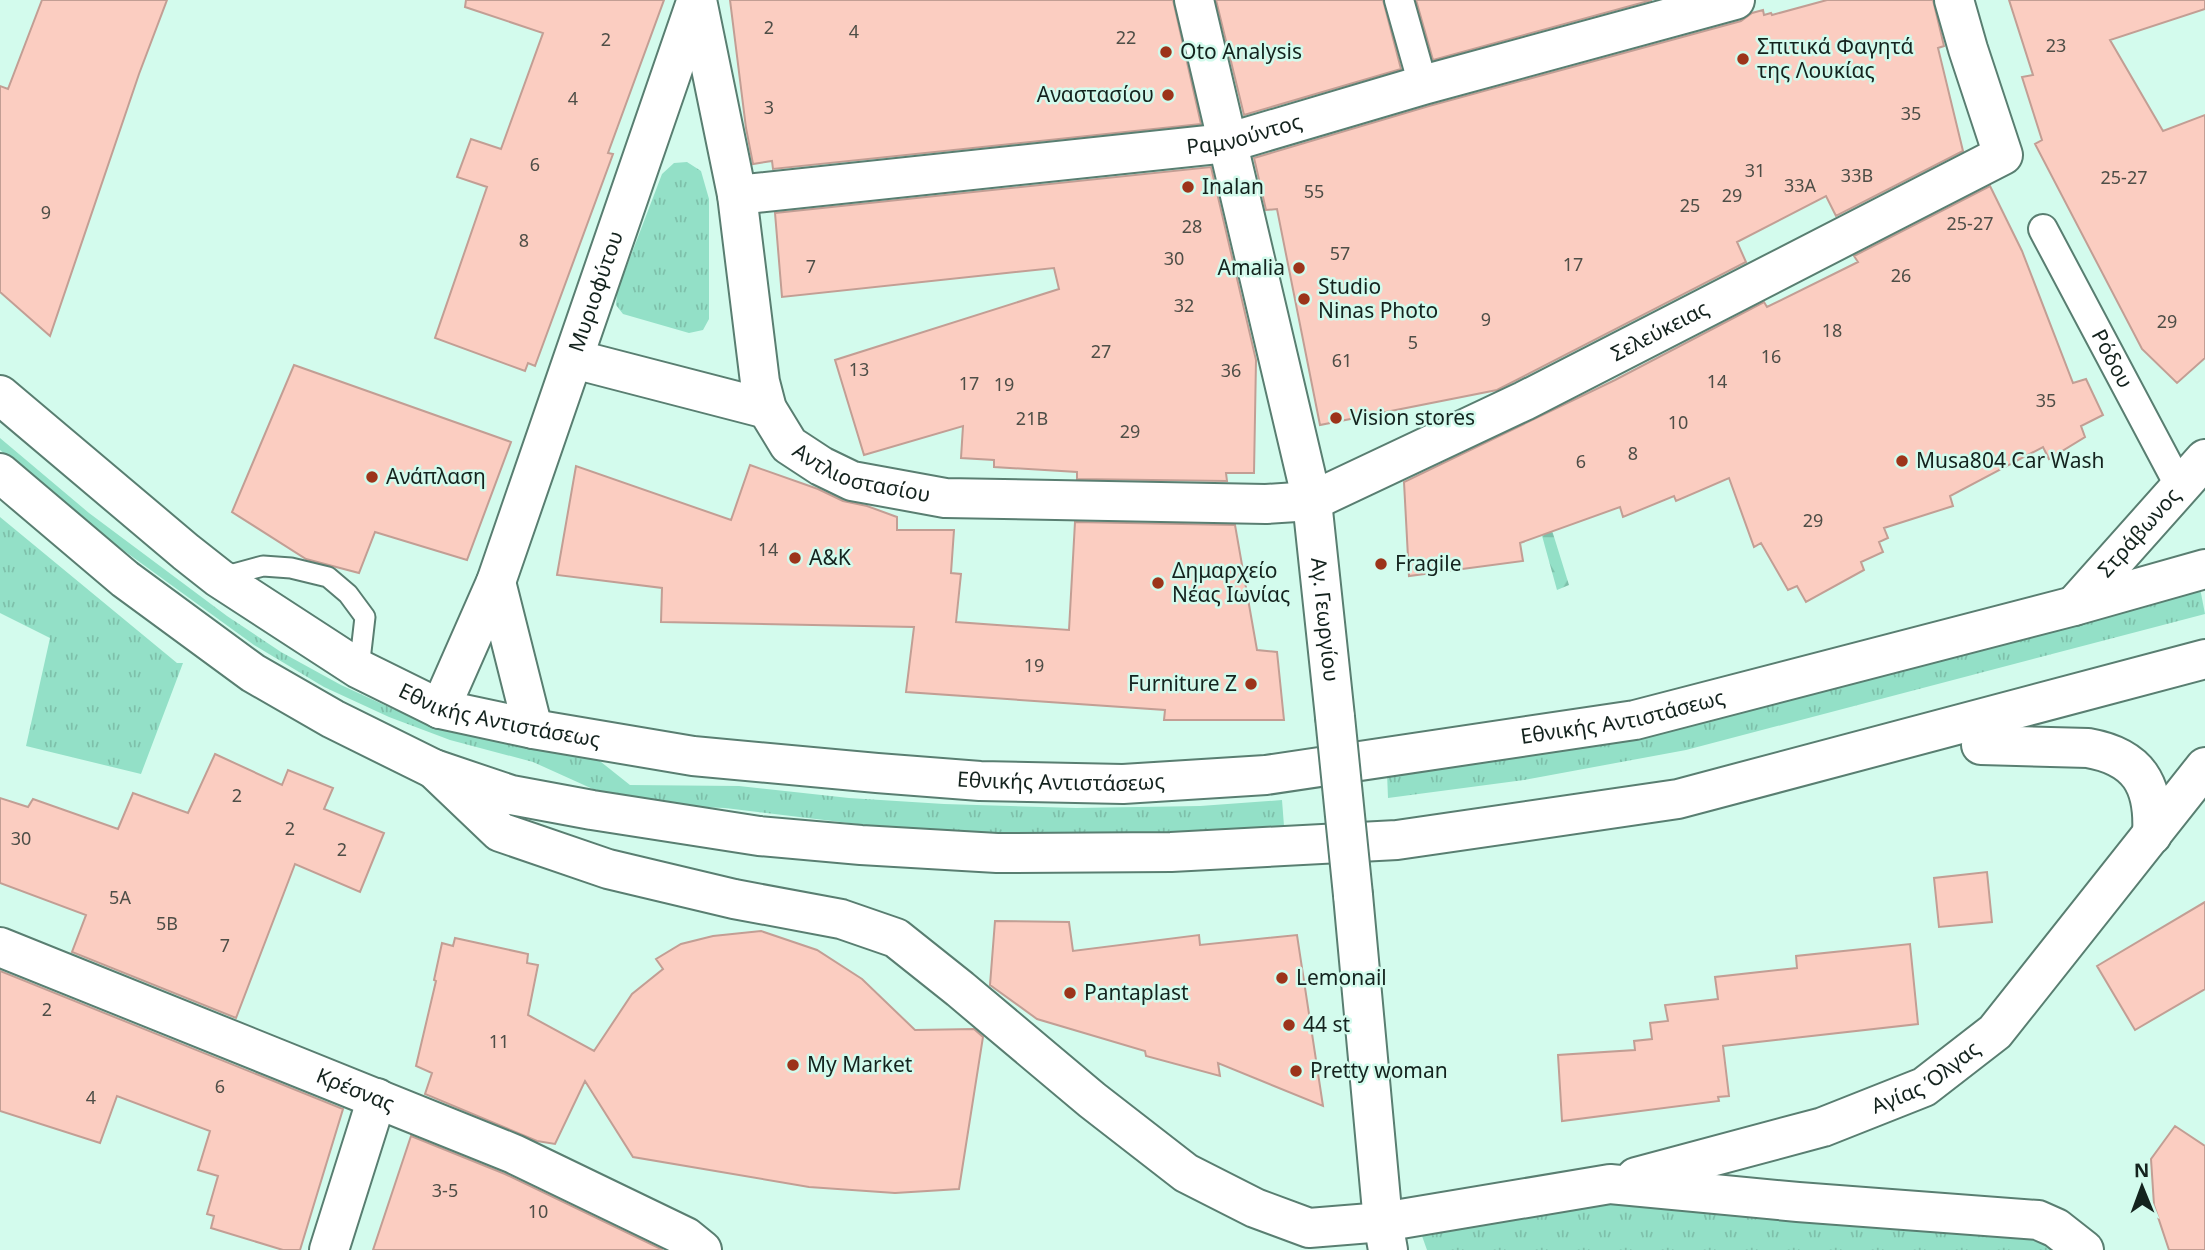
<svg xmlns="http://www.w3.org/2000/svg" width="2205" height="1250" font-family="'Noto Sans',sans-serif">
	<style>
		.grass { fill: url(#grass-tufts) }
		.forest { fill: url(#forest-firs) }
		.building { fill: #fbcdc1; stroke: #c29e94; stroke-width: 2 }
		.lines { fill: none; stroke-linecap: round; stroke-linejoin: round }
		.service-casing { stroke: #597e71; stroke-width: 23 }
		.pedestrian-casing { stroke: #597e71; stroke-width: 32 }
		.minor-casing { stroke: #597e71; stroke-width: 42 }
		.tertiary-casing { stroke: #597e71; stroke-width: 42 }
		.secondary-casing { stroke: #597e71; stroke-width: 42 }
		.service { stroke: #fff; stroke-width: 19 }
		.pedestrian { stroke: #fff; stroke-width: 28 }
		.minor { stroke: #fff; stroke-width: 38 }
		.tertiary { stroke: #fff; stroke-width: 38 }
		.secondary { stroke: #fff; stroke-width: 38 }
		.tertiary-bridge-casing { stroke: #597e71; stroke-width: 42; stroke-linecap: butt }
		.tertiary-bridge { stroke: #fff; stroke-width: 38 }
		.poi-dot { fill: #9c341a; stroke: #d3fbed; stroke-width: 2.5 }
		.labels { text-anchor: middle; stroke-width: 5; stroke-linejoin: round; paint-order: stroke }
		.number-label { font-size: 18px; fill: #4e4e47 }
		.poi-label { font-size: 21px; fill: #14231e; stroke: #d3fbed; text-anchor: start }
		.street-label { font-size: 21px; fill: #14231e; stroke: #d3fbed }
	</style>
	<defs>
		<pattern id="grass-tufts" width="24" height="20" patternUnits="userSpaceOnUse" patternTransform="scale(1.75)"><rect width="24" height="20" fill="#93e0c7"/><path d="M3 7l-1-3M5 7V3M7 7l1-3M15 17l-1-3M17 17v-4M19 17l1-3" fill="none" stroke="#7ec0aa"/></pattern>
		<pattern id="forest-firs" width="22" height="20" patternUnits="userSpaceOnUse" patternTransform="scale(1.75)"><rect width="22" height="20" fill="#93e0c7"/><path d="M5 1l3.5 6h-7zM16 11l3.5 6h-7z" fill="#7ec0aa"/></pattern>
	</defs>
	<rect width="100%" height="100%" fill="#d3fbed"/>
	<!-- grass -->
	<path class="grass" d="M687,162L701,171L709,199V319L703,330L689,333L623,314L616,305L617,292L662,174L674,163Z
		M0,438L89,513L227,616L281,652L341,685L393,709L443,725L596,758L630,785L739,786L849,798L944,804L1076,808L1200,806L1282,800L1284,826L1110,835L983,832L874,826L725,808L626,804L533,762L450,740L389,717L324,687L254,645L83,521L0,450Z
		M0,517L177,663H183L141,774L26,746L50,638L0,613Z
		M2200,588L2205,614L1686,750L1524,780L1388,798L1387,773Z
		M1582,1203L2022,1228L2054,1250H1427L1422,1236Z"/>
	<!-- forest -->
	<path class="forest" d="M1519,424L1569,585L1557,590L1533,503L1506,428Z"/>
	<!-- building -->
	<path class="building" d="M42,0H167L139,74L50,336L0,292V86L8,89Z
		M466,0H664L608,153L613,154L535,366L528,363L525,371L435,338L487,187L457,177L471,139L501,149L543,33L465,7Z
		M730,0H1173L1201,124L773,169L772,161L753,164L746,128Z
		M1216,0H1383L1401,69L1244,115Z
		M1416,0H1652L1433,60Z
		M1827,0H1933L1944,46L1938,48L1963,151L1836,216L1826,196L1737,242L1746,262L1497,390L1320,425L1277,209L1266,210L1254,158L1429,106L1741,21L1752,13L1763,10L1764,15L1771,13L1772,15Z
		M2009,0H2205V9L2110,40L2163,131L2205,115V358L2177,383L2142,349L2035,144L2042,140L2022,77L2033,75Z
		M1211,167L1256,360L1254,473H1226L1227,481L1077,479V472L994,467V460L961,458L963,426L864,455L835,360L1059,289L1054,268L782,297L775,213Z
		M1990,186L2022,251L2073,383L2086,379L2103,415L2081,426L2085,437L2049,459L2043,447L1950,496L1953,506L1884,528L1888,538L1879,542L1883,552L1861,562L1864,570L1806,602L1797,586L1788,590L1761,543L1754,547L1729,478L1676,501L1674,496L1623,517L1620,507L1520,543L1523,561L1409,576L1404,482L1615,380L1764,302L1767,307L1858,262L1854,256Z
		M294,365L511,442L467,560L375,532L359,573L306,559L232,512Z
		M750,465L818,489L843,501L867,506L897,517V530H954L951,573L961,574L956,622L1069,630L1075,522L1235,525L1257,650L1277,652L1284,720H1164L1165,710L906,692L914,627L661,622L662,588L557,575L576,466L731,520Z
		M215,754L282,785L288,770L333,788L324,809L384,833L360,892L295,864L236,1018L72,952L86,915L0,883V798L28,807L33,799L118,829L133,793L188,813Z
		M1987,872L1992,922L1939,927L1934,878Z
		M2205,902V989L2135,1030L2097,966Z
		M995,921L1069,922L1073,951L1199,935L1200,945L1297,935L1323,1106L1218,1063L1220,1076L1146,1056L1145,1051L1037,1019L990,985Z
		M761,931L817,950L862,979L915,1030L974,1029L983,1037L959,1189L895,1193L809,1187L633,1157L585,1081L555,1144L537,1141L425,1094L432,1073L416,1066L436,981L434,980L442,943L453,946L455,938L528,954L527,963L538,965L528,1015L594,1051L632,994L663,969L656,959L681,944L713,936Z
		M1910,944L1918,1024L1723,1046L1729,1096L1718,1097L1719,1101L1562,1121L1558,1055L1635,1050L1634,1041L1652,1039L1650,1023L1668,1021L1665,1005L1718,999L1715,977L1797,968L1796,956Z
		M0,971L343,1109L300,1250H283L211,1228L214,1216L207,1214L218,1176L198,1170L210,1131L117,1096L100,1143L0,1111Z
		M2175,1126L2205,1146V1250H2169L2154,1205L2151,1159Z
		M411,1136L505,1174L663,1250H373Z"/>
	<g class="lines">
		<defs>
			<path id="service" d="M219,578L263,566L291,568L328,577L348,594L365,617L359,669"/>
			<g id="pedestrian">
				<path d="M1399,0L1423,85"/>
				<path id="s1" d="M2043,229L2180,487"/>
			</g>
			<g id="minor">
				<path id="s2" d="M737,195L1227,143L1423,85L1735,0"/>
				<path d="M574,359L767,409"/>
				<path id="s3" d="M1312,501L1524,401L2003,155L1968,49L1954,0"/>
				<path d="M496,582L533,729"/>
				<path id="s4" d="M2074,606L2205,459"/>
				<path id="s5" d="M440,709L496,582L696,2"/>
				<path d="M1981,745L2088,748C2139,757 2155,785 2152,835"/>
				<path d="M434,769L500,832L608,869L734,899L841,919L896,938L960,989L1092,1100L1186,1173L1255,1208L1309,1228L1383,1222L1610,1184L1798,1202L2038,1220L2056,1228L2084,1250"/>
				<path id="s6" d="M0,947L514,1154L686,1237L702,1250"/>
				<path id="s7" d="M1636,1177L1823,1127L1924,1087L1995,1032L2205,767"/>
				<path d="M329,1250L377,1098"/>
			</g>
			<g id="tertiary">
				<path id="s8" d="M697,0L737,195L760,382L767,409L789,445L821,466L852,481L945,498L1266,504L1312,501"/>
				<path id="s9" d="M1194,0L1312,501L1335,717"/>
				<path d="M1353,895L1383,1222L1388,1250"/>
			</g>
			<g id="secondary">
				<path id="s10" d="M0,395L186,552L219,578L359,669L440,709L533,729L693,756L877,773L980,781L1123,784L1266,775L1635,720L2074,606L2205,569"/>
				<path d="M0,473L125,579L253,673L333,719L434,769L511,795L592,810L759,836L861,845L997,853L1171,852L1397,840L1678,799L2205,659"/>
			</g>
		</defs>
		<!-- service casing -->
		<use href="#service" class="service-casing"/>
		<!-- pedestrian casing -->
		<use href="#pedestrian" class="pedestrian-casing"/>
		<!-- minor casing -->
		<use href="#minor" class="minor-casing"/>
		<!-- tertiary casing -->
		<use href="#tertiary" class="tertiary-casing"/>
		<!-- secondary casing -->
		<use href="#secondary" class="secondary-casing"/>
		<!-- service -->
		<use href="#service" class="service"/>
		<!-- pedestrian -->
		<use href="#pedestrian" class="pedestrian"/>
		<!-- minor -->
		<use href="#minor" class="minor"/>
		<!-- tertiary -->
		<use href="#tertiary" class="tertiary"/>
		<!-- secondary -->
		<use href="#secondary" class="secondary"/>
		<defs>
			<path id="tertiary-bridge" d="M1335,717L1353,895"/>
		</defs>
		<!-- tertiary-bridge casing -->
		<use href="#tertiary-bridge" class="tertiary-bridge-casing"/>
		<!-- tertiary-bridge -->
		<use href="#tertiary-bridge" class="tertiary-bridge"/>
	</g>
	<!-- markers -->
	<g class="poi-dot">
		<circle cx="1166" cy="52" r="7"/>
		<circle cx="1743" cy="59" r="7"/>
		<circle cx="1168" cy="95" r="7"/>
		<circle cx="1188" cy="187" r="7"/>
		<circle cx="1299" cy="268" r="7"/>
		<circle cx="1304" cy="299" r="7"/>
		<circle cx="1336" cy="418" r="7"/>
		<circle cx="1902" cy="461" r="7"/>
		<circle cx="372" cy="477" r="7"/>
		<circle cx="795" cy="558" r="7"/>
		<circle cx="1381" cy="564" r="7"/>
		<circle cx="1158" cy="583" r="7"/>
		<circle cx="1251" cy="684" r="7"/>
		<circle cx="1282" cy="978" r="7"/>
		<circle cx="1070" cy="993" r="7"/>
		<circle cx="1289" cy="1025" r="7"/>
		<circle cx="793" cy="1065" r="7"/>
		<circle cx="1296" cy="1071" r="7"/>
	</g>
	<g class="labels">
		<!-- number labels -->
		<g class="number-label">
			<text x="769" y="34">2</text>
			<text x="854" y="38">4</text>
			<text x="1126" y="44">22</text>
			<text x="606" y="46">2</text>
			<text x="2056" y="52">23</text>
			<text x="573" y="105">4</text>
			<text x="769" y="114">3</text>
			<text x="1911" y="120">35</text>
			<text x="535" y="171">6</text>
			<text x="1755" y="177">31</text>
			<text x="1857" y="182">33Β</text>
			<text x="2124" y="184">25-27</text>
			<text x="1800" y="192">33Α</text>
			<text x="1314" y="198">55</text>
			<text x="1732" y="202">29</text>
			<text x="1690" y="212">25</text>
			<text x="46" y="219">9</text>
			<text x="1970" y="230">25-27</text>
			<text x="1192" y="233">28</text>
			<text x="524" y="247">8</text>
			<text x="1340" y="260">57</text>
			<text x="1174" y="265">30</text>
			<text x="1573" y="271">17</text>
			<text x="811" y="273">7</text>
			<text x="1901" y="282">26</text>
			<text x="1184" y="312">32</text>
			<text x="1486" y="326">9</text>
			<text x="2167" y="328">29</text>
			<text x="1832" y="337">18</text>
			<text x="1413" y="349">5</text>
			<text x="1101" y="358">27</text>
			<text x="1771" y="363">16</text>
			<text x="1342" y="367">61</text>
			<text x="859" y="376">13</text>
			<text x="1231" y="377">36</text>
			<text x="1717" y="388">14</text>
			<text x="969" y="390">17</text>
			<text x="1004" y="391">19</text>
			<text x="2046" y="407">35</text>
			<text x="1032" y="425">21Β</text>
			<text x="1678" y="429">10</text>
			<text x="1130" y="438">29</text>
			<text x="1633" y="460">8</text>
			<text x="1581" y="468">6</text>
			<text x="1813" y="527">29</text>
			<text x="768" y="556">14</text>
			<text x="1034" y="672">19</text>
			<text x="237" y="802">2</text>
			<text x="290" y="835">2</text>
			<text x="21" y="845">30</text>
			<text x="342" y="856">2</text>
			<text x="120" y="904">5Α</text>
			<text x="167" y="930">5Β</text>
			<text x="225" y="952">7</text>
			<text x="47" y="1016">2</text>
			<text x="499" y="1048">11</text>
			<text x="220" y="1093">6</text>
			<text x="91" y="1104">4</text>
			<text x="445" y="1197">3-5</text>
			<text x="538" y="1218">10</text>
		</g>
		<!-- poi labels -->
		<g class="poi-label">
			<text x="1757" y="54">Σπιτικά Φαγητά<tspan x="1757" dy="24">της Λουκίας</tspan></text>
			<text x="1180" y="59">Oto Analysis</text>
			<text x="1154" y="102" text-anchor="end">Αναστασίου</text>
			<text x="1202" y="194">Inalan</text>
			<text x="1285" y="275" text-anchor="end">Amalia</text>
			<text x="1318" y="294">Studio<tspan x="1318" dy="24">Ninas Photo</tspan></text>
			<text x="1350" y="425">Vision stores</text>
			<text x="1916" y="468">Musa804 Car Wash</text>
			<text x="386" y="484">Ανάπλαση</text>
			<text x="809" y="565">A&amp;K</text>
			<text x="1395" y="571">Fragile</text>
			<text x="1172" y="578">Δημαρχείο<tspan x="1172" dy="24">Νέας Ιωνίας</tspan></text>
			<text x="1237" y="691" text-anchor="end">Furniture Z</text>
			<text x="1296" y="985">Lemonail</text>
			<text x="1084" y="1000">Pantaplast</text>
			<text x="1303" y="1032">44 st</text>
			<text x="807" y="1072">My Market</text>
			<text x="1310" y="1078">Pretty woman</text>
		</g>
		<!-- street labels -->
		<g class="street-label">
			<text dy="7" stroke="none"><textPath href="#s2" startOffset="511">Ραμνούντος</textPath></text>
			<text dy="7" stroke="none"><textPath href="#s5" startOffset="446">Μυριοφύτου</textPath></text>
			<text dy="7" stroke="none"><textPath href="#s3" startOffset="387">Σελεύκειας</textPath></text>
			<text dy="7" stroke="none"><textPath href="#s1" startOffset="147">Ρόδου</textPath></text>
			<text dy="7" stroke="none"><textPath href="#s8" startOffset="537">Αντλιοστασίου</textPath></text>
			<text dy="7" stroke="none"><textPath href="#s4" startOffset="98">Στράβωνος</textPath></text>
			<text dy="7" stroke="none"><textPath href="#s9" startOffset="634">Αγ. Γεωργίου</textPath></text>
			<text dy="7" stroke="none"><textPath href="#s10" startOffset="602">Εθνικής Αντιστάσεως</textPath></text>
			<text dy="7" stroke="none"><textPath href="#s10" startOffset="1736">Εθνικής Αντιστάσεως</textPath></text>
			<text dy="7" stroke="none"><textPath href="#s10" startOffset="1169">Εθνικής Αντιστάσεως</textPath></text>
			<text dy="7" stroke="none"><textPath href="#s7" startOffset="308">Αγίας Όλγας</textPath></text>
			<text dy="7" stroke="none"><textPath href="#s6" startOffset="383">Κρέσνας</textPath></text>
		</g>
	</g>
	<!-- north arrow -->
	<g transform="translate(2142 1187) rotate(359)" stroke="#d3fbed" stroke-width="5" paint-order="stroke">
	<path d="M0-5L12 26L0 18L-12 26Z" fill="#14231e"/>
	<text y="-10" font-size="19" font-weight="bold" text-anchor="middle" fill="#14231e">N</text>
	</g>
</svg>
